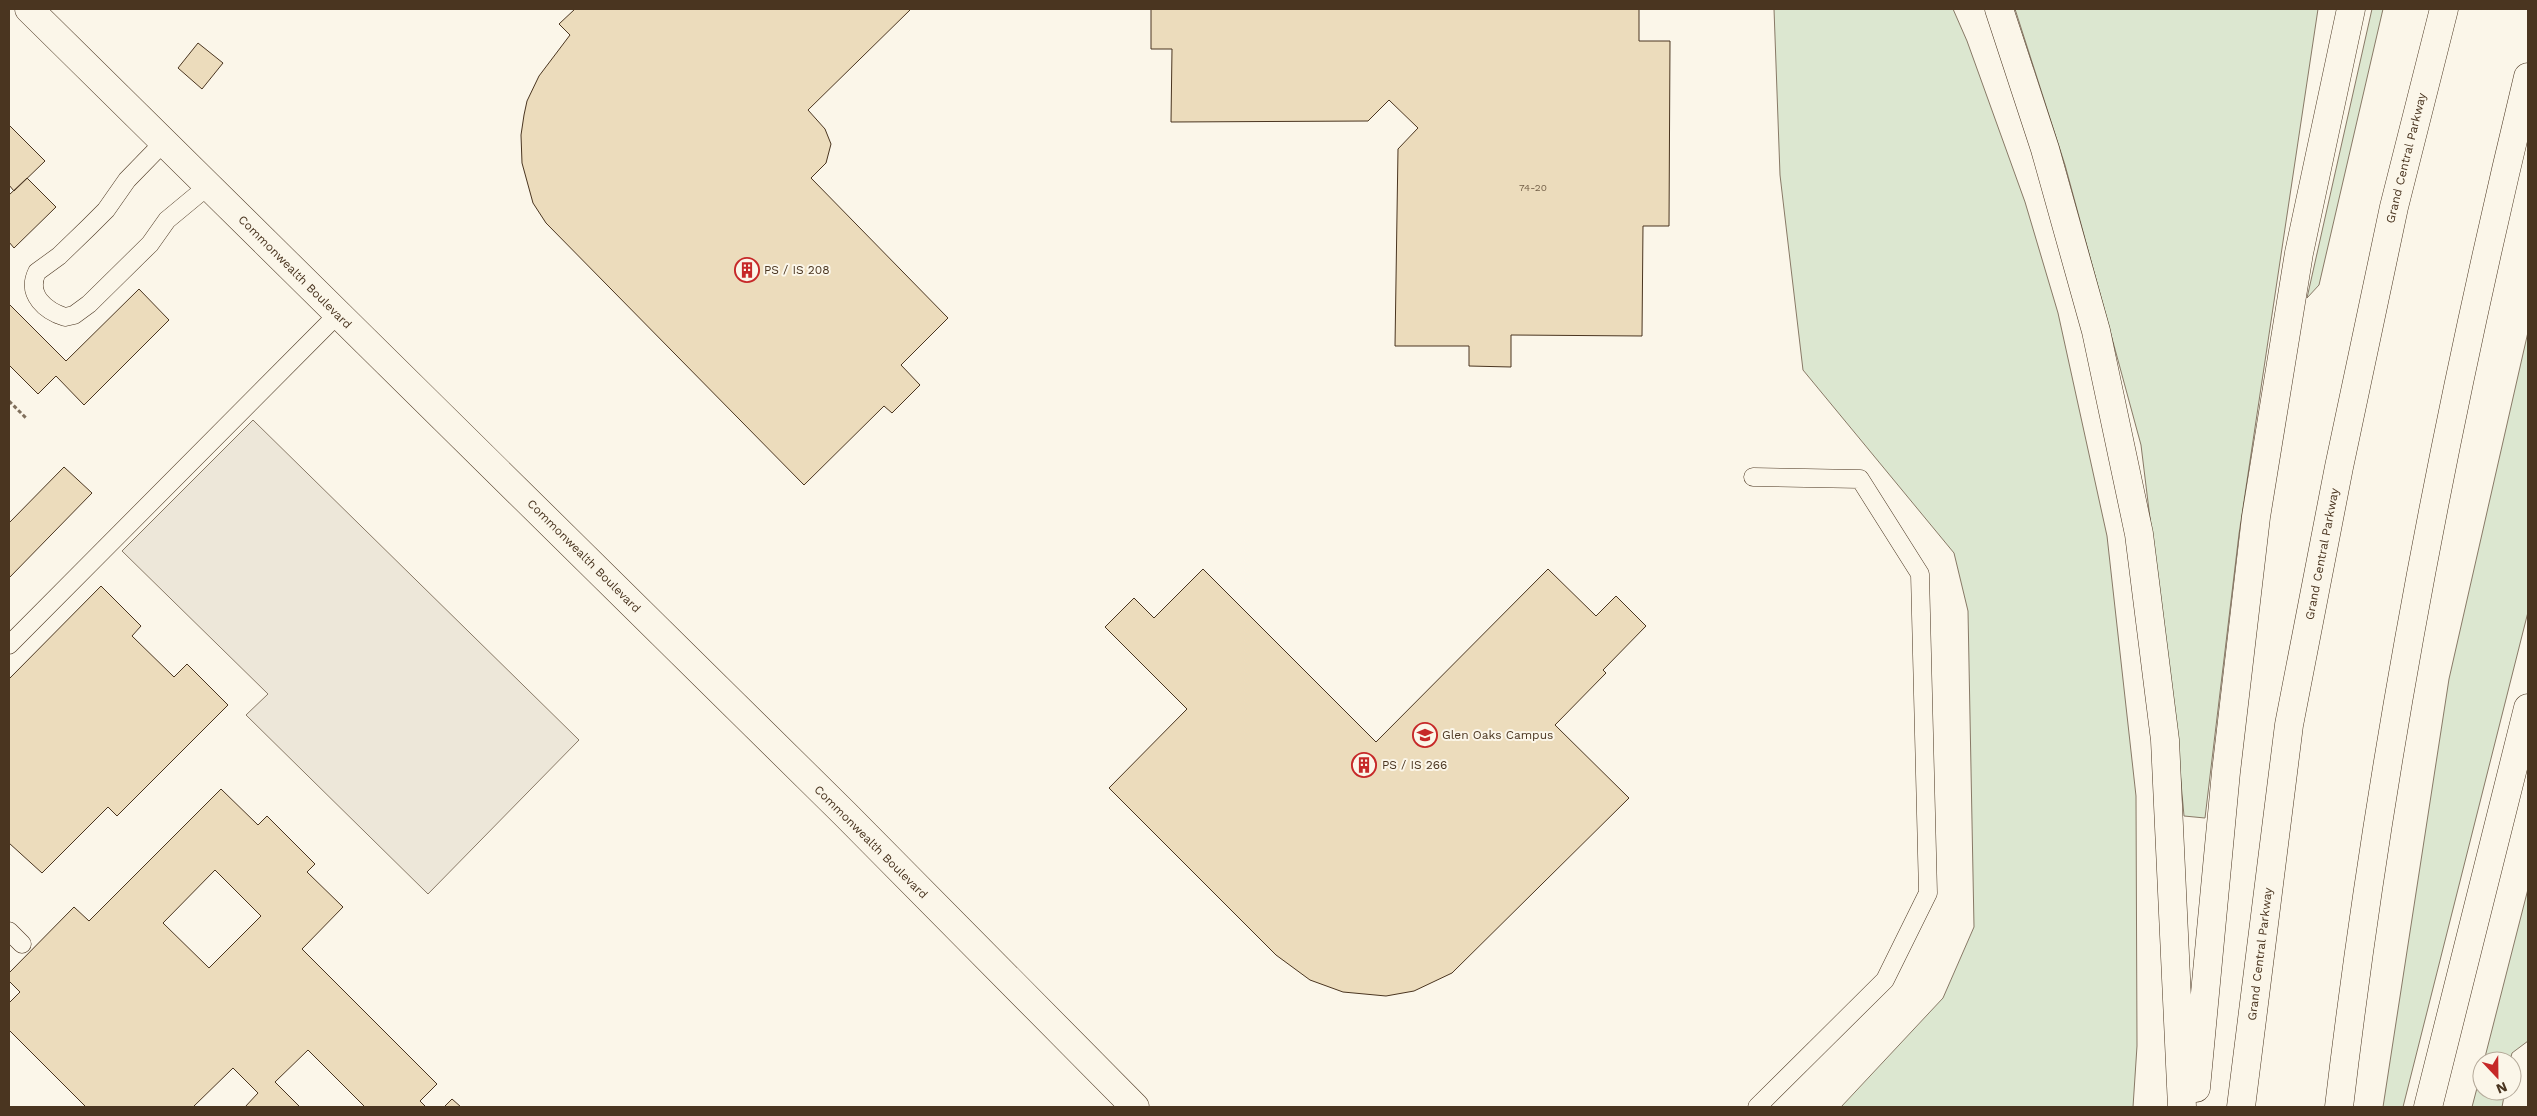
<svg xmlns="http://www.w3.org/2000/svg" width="2537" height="1116" font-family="'Work Sans',sans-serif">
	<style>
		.green { fill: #dce7d0; stroke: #887966 }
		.parking { fill: #ede7d9; stroke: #887966 }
		.building { fill: #ecdcbc; stroke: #4a3520; fill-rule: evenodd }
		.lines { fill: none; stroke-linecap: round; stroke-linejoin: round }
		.service-casing { stroke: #4a3520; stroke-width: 19 }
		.tertiary-casing { stroke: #4a3520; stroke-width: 29 }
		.motorway-casing { stroke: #4a3520; stroke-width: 29 }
		.path { stroke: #7f6f5c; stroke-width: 3; stroke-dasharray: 4 2.5; stroke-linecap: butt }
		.service { stroke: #fbf6e9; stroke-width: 18 }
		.tertiary { stroke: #fbf6e9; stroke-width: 28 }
		.motorway { stroke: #fbf6e9; stroke-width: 28 }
		.labels { text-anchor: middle; stroke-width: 4; stroke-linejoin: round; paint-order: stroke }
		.number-label { font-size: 10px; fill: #725f47 }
		.street-label { font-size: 12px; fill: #4a3520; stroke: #fbf6e9 }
		.poi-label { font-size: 12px; fill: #4a3520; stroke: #fbf6e9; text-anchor: start }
	</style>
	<rect width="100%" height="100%" fill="#fbf6e9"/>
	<!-- green -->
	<path class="green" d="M1774,9H1953L1967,41L2025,202L2058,313L2107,536L2136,796L2137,1046L2133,1107H1841L1943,998L1974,927L1968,611L1954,553L1803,370L1780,175Z
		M2015,9H2318L2239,534L2205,818L2184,816L2177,738L2141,445L2065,165Z
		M2372,9H2383L2319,285L2307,298Z
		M2528,332V612L2403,1107H2383L2449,679Z
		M2528,889V1041L2512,1053L2510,1061H2484Z
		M2482,1069V1091H2505L2502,1107H2472Z"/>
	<!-- parking -->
	<path class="parking" d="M253,420L579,740L428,894L246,715L268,694L122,551Z"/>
	<!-- building -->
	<path class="building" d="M575,9H911L808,110L825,129L831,144L826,163L811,178L948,318L901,365L920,385L892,413L884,406L804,485L546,223L533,203L522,163L521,135L524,115L527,101L539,76L570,35L559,24Z
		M1151,9H1639V41H1670L1669,226H1643L1642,336L1511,335V367L1469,366V346H1395L1398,149L1418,128L1389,100L1368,121L1171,122L1172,49H1151Z
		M198,43L223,63L202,89L178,68Z
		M9,125L45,161L14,191L9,185Z
		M27,178L56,207L14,248L9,242V195Z
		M139,289L169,320L84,405L56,376L38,394L9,365V304L66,361Z
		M64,467L92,493L9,578V523Z
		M1203,569L1376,742L1548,569L1596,616L1616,596L1646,626L1603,670L1606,673L1555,725L1629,798L1452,973L1414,991L1386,996L1343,992L1310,980L1276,955L1109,788L1187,709L1105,627L1134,598L1154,618Z
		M101,586L141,626L132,636L174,677L187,664L228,705L117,816L108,807L42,873L9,843V679Z
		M221,789L258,825L267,816L315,864L307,872L343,907L302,949L437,1084L420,1101L426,1107H365L308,1050L275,1082L300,1107H245L258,1093L233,1068L193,1107H86L9,1030V1003L20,992L9,981V973L74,907L89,921ZM215,870L261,916L209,968L163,923Z
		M452,1099L461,1107H444Z"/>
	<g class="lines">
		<defs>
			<path id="service" d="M164,142L127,180L106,210L89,227L59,256L37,272C26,295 46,311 65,317L74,315L89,304L150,244L167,220L208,186
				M1753,477L1860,479L1920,574L1928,893L1885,980L1757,1107
				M9,645L338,314
				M9,931L22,944"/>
			<path id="tertiary" d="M29,9L845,814L1135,1107"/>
			<path id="motorway" d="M1999,9L2045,149L2096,331L2139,534L2165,740L2182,1107
				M2196,1088L2226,772L2256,517L2299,253L2351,9
				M2241,1107L2289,725L2339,467L2394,207L2444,9
				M2339,1107C2380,761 2446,416 2528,77
				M2428,1107L2528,708"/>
		</defs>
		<!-- service casing -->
		<use href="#service" class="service-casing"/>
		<!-- tertiary casing -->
		<use href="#tertiary" class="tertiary-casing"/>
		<!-- motorway casing -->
		<use href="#motorway" class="motorway-casing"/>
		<!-- path -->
		<path class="path" d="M9,401L27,419"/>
		<!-- service -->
		<use href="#service" class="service"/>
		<!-- tertiary -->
		<use href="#tertiary" class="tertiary"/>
		<!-- motorway -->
		<use href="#motorway" class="motorway"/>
	</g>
	<!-- icons -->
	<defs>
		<symbol id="building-ring" viewBox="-11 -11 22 22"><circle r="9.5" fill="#fbf6e9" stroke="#c62828" stroke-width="1.5"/><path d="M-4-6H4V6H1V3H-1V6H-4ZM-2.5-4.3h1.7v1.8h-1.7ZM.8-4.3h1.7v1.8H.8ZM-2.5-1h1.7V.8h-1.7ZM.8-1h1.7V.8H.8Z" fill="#c62828"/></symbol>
		<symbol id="school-ring" viewBox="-11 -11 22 22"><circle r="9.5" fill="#fbf6e9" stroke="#c62828" stroke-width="1.5"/><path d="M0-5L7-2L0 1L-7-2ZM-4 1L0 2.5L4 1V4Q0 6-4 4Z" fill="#c62828"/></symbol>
	</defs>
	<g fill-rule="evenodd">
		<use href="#building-ring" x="733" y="256" width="28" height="28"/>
		<use href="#school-ring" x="1411" y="721" width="28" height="28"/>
		<use href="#building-ring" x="1350" y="751" width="28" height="28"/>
	</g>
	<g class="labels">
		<!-- number labels -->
		<g class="number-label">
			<text x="1533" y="191">74-20</text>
		</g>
		<!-- street labels -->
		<g class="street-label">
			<text transform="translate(2406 158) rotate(-76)" y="4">Grand Central Parkway</text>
			<text transform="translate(295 272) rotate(45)" y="4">Commonwealth Boulevard</text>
			<text transform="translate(2322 554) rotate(-79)" y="4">Grand Central Parkway</text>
			<text transform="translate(584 556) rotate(45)" y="4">Commonwealth Boulevard</text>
			<text transform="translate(871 842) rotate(45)" y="4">Commonwealth Boulevard</text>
			<text transform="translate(2260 954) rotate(-83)" y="4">Grand Central Parkway</text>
		</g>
		<!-- poi labels -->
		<g class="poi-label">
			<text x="764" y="274">PS / IS 208</text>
			<text x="1442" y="739">Glen Oaks Campus</text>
			<text x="1382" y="769">PS / IS 266</text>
		</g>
	</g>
	<!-- border -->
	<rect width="2537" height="1116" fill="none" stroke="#4a3520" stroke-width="20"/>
	<!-- north arrow -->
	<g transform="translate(2497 1076) rotate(158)"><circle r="24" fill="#fbf6e9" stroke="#b4a999"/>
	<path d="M0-4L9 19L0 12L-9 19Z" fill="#c62828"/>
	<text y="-8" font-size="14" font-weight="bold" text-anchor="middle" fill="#4a3520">N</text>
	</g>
</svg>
